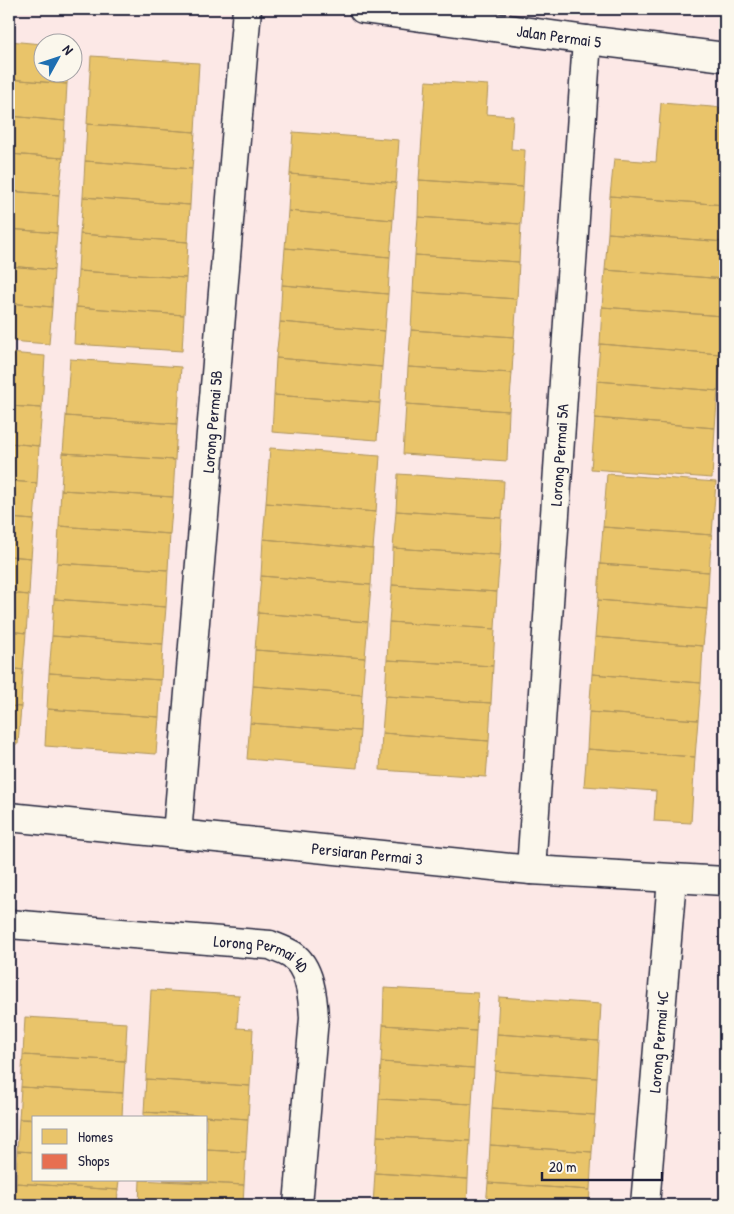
<svg xmlns="http://www.w3.org/2000/svg" width="734" height="1214" font-family="'Patrick Hand',sans-serif">
	<style>
		.homes { fill: #e9c46a; stroke: #ad935c }
		.shops { fill: #e76f51; stroke: #ac584a }
		.lines { fill: none; stroke-linecap: round; stroke-linejoin: round }
		.minor-casing { stroke: #22223b; stroke-width: 31 }
		.minor { stroke: #fbf7ec; stroke-width: 28 }
		.labels { text-anchor: middle; stroke-width: 5; stroke-linejoin: round; paint-order: stroke }
		.street-label { font-size: 16px; fill: #22223b; stroke: #fbf7ec }
	</style>
	<rect width="100%" height="100%" fill="#fce8e6"/>
	<filter id="ink" filterUnits="userSpaceOnUse"><feTurbulence type="fractalNoise" baseFrequency=".02" numOctaves="2"/><feDisplacementMap in="SourceGraphic" scale="10" xChannelSelector="R" yChannelSelector="G"/><feConvolveMatrix kernelMatrix="1 2 1 2 8 2 1 2 1" color-interpolation-filters="sRGB"/></filter>
	<g filter="url(#ink)">
		<!-- homes -->
		<path class="homes" d="M9,41L42,44V72H68L67,84L9,79Z
			M91,56L199,63L195,132L87,124Z
			M9,79L67,84L65,121L9,116Z
			M426,81L488,85L486,114L513,116L511,149L525,150L523,187L419,180Z
			M661,103L725,108V205L610,196L614,159L656,162Z
			M9,116L65,121L63,158L9,154Z
			M87,124L195,132L192,169L85,161Z
			M293,132L399,140L396,183L290,174Z
			M9,154L63,158L59,195L9,191Z
			M85,161L192,169L190,205L83,197Z
			M290,174L396,183L393,220L288,211Z
			M419,180L523,187L521,224L418,217Z
			M9,191L59,195L57,233L9,229Z
			M610,196L725,205V242L608,233Z
			M83,197L190,205L188,242L80,234Z
			M288,211L393,220L390,257L285,248Z
			M418,217L521,224L519,262L415,255Z
			M9,229L57,233L54,270L9,266Z
			M608,233L725,242V279L605,270Z
			M80,234L188,242L186,278L78,271Z
			M285,248L390,257L388,294L282,285Z
			M415,255L519,262L517,299L413,292Z
			M9,266L54,270L52,307L9,303Z
			M605,270L725,279L723,316L602,307Z
			M78,271L186,278L184,315L76,307Z
			M282,285L388,294L385,331L280,322Z
			M413,292L517,299L514,337L411,330Z
			M9,303L52,307L49,344L9,341Z
			M76,307L184,315L182,351L74,344Z
			M602,307L723,316L720,354L600,344Z
			M280,322L385,331L382,367L276,358Z
			M411,330L514,337L512,373L408,367Z
			M600,344L720,354L718,391L597,381Z
			M9,353L45,356L42,408L9,406Z
			M276,358L382,367L380,403L274,395Z
			M70,359L181,367L177,424L66,416Z
			M408,367L512,373L509,411L406,404Z
			M597,381L718,391L715,428L595,418Z
			M274,395L380,403L377,440L272,432Z
			M406,404L509,411L507,461L403,454Z
			M9,406L42,408L39,446L9,443Z
			M66,416L177,424L175,460L63,453Z
			M595,418L715,428L712,478L591,469Z
			M9,443L39,446L37,483L9,481Z
			M270,448L380,456L376,512L266,503Z
			M63,453L175,460L173,497L61,490Z
			M398,474L504,481L502,518L396,511Z
			M607,474L716,482L712,535L603,527Z
			M9,481L37,483L34,520L9,518Z
			M61,490L173,497L170,534L59,526Z
			M266,503L376,512L373,549L263,539Z
			M396,511L502,518L500,555L393,548Z
			M9,518L34,520L31,558L9,556Z
			M59,526L170,534L168,570L57,563Z
			M603,527L712,535L709,572L600,564Z
			M263,539L373,549L371,585L261,576Z
			M393,548L500,555L497,592L392,585Z
			M9,556L31,558L29,595L9,593Z
			M57,563L168,570L166,607L54,599Z
			M600,564L709,572L707,609L598,600Z
			M261,576L371,585L368,622L258,613Z
			M392,585L497,592L495,629L389,622Z
			M9,593L29,595L26,633L9,631Z
			M54,599L166,607L163,644L52,636Z
			M598,600L707,609L703,646L595,637Z
			M258,613L368,622L365,658L255,650Z
			M389,622L495,629L493,666L387,660Z
			M9,631L26,633L23,670L9,668Z
			M52,636L163,644L161,680L49,673Z
			M595,637L703,646L701,683L592,674Z
			M255,650L365,658L362,695L253,686Z
			M387,660L493,666L491,703L385,696Z
			M9,668L23,670L21,707L9,706Z
			M49,673L161,680L159,717L47,709Z
			M592,674L701,683L698,720L589,712Z
			M253,686L362,695L360,731L250,723Z
			M385,696L491,703L489,741L382,733Z
			M9,706L21,707L18,744H9Z
			M47,709L159,717L156,754L45,746Z
			M589,712L698,720L695,757L587,749Z
			M250,723L360,731L357,768L247,759Z
			M382,733L489,741L486,777L380,770Z
			M587,749L695,757L691,823L654,821L656,791L584,786Z
			M384,988L478,993L476,1031L383,1025Z
			M151,990L239,995L237,1028L253,1029L250,1086L146,1079Z
			M499,997L601,1004L599,1041L497,1034Z
			M25,1017L127,1023L125,1061L23,1055Z
			M383,1025L476,1031L474,1068L381,1062Z
			M497,1034L599,1041L597,1078L495,1071Z
			M23,1055L125,1061L123,1093L21,1087Z
			M381,1062L474,1068L472,1104L379,1099Z
			M495,1071L597,1078L595,1115L492,1108Z
			M146,1079L250,1086L248,1119L144,1112Z
			M21,1087L123,1093L122,1118L19,1119Z
			M379,1099L472,1104L470,1141L377,1136Z
			M492,1108L595,1115L592,1152L490,1145Z
			M144,1112L248,1119L246,1152L206,1150V1118H144Z
			M19,1119L34,1120V1152L17,1151Z
			M377,1136L470,1141L468,1179L375,1173Z
			M490,1145L592,1152L590,1190L488,1183Z
			M206,1150L246,1152L244,1185L163,1180H206Z
			M17,1151L34,1152V1180H119L118,1190L16,1183Z
			M375,1173L468,1179L467,1205H373Z
			M140,1180L244,1185L243,1205H139Z
			M16,1183L118,1190L117,1205H15Z
			M488,1183L590,1190L589,1205H486Z"/>
		<!-- shops -->
		<path class="shops" d="M724,737H725V769H723Z
			M723,769H725V831L719,830Z"/>
		<g class="lines">
			<defs>
				<g id="minor">
					<path id="s1" d="M363,9L587,40L725,57"/>
					<path id="s2" d="M9,817L531,870L725,881"/>
					<path id="s3" d="M177,834L247,9"/>
					<path id="s4" d="M531,870L587,40"/>
					<path id="s5" d="M9,924L270,945C277,948 286,951 292,955C310,967 313,998 314,1018L298,1205"/>
					<path id="s6" d="M645,1205L672,879"/>
				</g>
			</defs>
			<!-- minor casing -->
			<use href="#minor" class="minor-casing"/>
			<!-- minor -->
			<use href="#minor" class="minor"/>
		</g>
	</g>
	<g class="labels">
		<!-- street labels -->
		<g class="street-label">
			<text dy="6" stroke="none"><textPath href="#s1" startOffset="198">Jalan Permai 5</textPath></text>
			<text dy="6" stroke="none"><textPath href="#s3" startOffset="414">Lorong Permai 5B</textPath></text>
			<text dy="6" stroke="none"><textPath href="#s4" startOffset="416">Lorong Permai 5A</textPath></text>
			<text dy="6" stroke="none"><textPath href="#s2" startOffset="360">Persiaran Permai 3</textPath></text>
			<text dy="6" stroke="none"><textPath href="#s5" startOffset="256">Lorong Permai 4D</textPath></text>
			<text dy="6" stroke="none"><textPath href="#s6" startOffset="164">Lorong Permai 4C</textPath></text>
		</g>
	</g>
	<!-- margin -->
	<rect width="734" height="1214" fill="none" stroke="#fbf7ec" stroke-width="30"/>
	<rect x="15" y="15" width="704" height="1184" fill="none" stroke="#22223b" stroke-width="2" filter="url(#ink)"/>
	<!-- legend -->
	<rect x="32" y="1116" width="175" height="65" fill="#fbf7ec" stroke="#a4a2a5"/>
	<rect x="42" y="1129" width="25" height="15" fill="#e9c46a" stroke="#a4a2a5"/>
	<text x="78" y="1142" font-size="15" fill="#22223b">Homes</text>
	<rect x="42" y="1154" width="25" height="15" fill="#e76f51" stroke="#a4a2a5"/>
	<text x="78" y="1166" font-size="15" fill="#22223b">Shops</text>
	<!-- north arrow -->
	<g transform="translate(58 58) rotate(50)"><circle r="24" fill="#fbf7ec" stroke="#a4a2a5"/>
	<path d="M0-4L9 19L0 12L-9 19Z" fill="#1f6fb2"/>
	<text y="-8" font-size="14" font-weight="bold" text-anchor="middle" fill="#22223b">N</text>
	</g>
	<!-- scale -->
	<path d="M542 1172v8h120v-8" fill="none" stroke="#22223b" stroke-width="2.5"/>
	<text x="549" y="1172" font-size="15" fill="#22223b" stroke="#fbf7ec" stroke-width="4" paint-order="stroke">20 m</text>
</svg>
